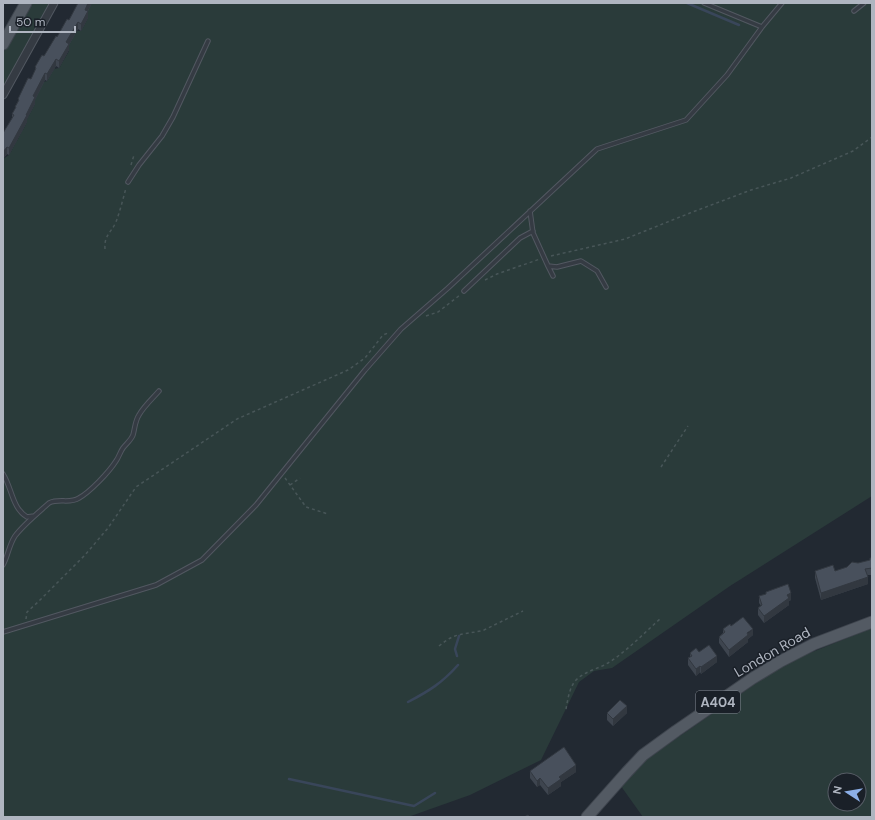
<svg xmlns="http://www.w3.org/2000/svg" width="875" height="820" font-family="'DM Sans',sans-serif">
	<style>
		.green { fill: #2a3b3a; fill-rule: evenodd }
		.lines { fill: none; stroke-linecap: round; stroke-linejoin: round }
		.stream { stroke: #39465a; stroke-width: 2.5 }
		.service-casing { stroke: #525861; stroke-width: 5.5 }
		.minor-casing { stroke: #525861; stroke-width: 9 }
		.primary-casing { stroke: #3e444d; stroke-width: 13 }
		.path { stroke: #485658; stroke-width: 1.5; stroke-dasharray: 3 3; stroke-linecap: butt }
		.service { stroke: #353b43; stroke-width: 3.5 }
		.minor { stroke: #353b43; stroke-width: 7 }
		.primary { stroke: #535a63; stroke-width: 11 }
		.wall { fill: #3e454f }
		.shaded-wall { fill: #323840 }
		.building { fill: #48505c; stroke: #323840 }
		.labels { text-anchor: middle; stroke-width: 3; stroke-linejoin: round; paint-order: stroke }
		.shield { fill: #1a2028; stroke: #828892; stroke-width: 1 }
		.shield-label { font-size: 13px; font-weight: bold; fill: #afb5c0 }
		.street-label { font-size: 14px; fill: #afb5c0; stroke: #1a2028 }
	</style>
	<rect width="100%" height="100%" fill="#222932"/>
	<!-- green -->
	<path class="green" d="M31,3H52L3,91V53Z
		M92,3H872V496L730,586L612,668L594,671L579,682L541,760L470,795L408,817H3V159L9,155L27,122V119L35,104V100L39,91L41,83L47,81L54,69L59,68L69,51L67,47L76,31H81L88,18L86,13Z
		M872,628V817H643L623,789L621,786L642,763L667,745L765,677L800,657ZM835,780H859V804H835Z"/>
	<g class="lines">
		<!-- stream -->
		<path class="stream" d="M687,3L739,25
			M457,656L455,649L459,636
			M408,702C429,691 442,683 458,665
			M289,779L414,806L435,793"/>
		<defs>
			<path id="service" d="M704,3L762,27
				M854,11L864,3
				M128,182L139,165L162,136L173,117L208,41
				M530,211L533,233L548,266L557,267L581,261L597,271L606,287
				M548,266L553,276
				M464,291L520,238L533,231
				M3,474C12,488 12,508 27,517L34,516
				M3,565C8,556 9,545 15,536C23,525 39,512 49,503C59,498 70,504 79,498C90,492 109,472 116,461C119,457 120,452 123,448C127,443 131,440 133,435C135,428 135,421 139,415C144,406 153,398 159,391
				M3,632L156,585L202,560L256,505L365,370L401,329L448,288L597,149L686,120L727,75L762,27L782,3"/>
			<path id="minor" d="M3,95L54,3"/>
			<path id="primary" d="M3,44L26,3
				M587,817L627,772L643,755L676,731L753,678L781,661L814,644L872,622"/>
		</defs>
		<!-- service casing -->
		<use href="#service" class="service-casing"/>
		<!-- minor casing -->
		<use href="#minor" class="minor-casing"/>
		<!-- primary casing -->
		<use href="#primary" class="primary-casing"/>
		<!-- path -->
		<path class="path" d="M131,165L134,155
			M105,249C104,235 111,233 116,222C120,211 123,199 126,188
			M551,256L625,239L690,213L751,190L791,178L853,151L872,137
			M485,280L497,274L540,259
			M426,316L438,312L460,295
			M661,467L688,426
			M285,478L306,507L328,514
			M290,485L300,478
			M26,619L27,612L38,602L85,555L108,528L136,487L237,419L348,370L365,358L383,335L388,333
			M439,646C444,642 449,638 455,636C464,633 474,633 484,630L523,611
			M566,709C568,699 569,688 576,680C585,671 598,669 608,663C627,651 643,634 660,619"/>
		<!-- service -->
		<use href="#service" class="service"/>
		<!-- minor -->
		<use href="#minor" class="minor"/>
		<!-- primary -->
		<use href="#primary" class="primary"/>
	</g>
	<!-- wall -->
	<path class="wall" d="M92,3L88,11V18L81,31L78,29L69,45V50L59,68L56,66L47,81L45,80L35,100V104L27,119V122L9,155L7,154L3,159L12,118V114L15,109V107L18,101V99L31,79L35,72V67L44,56L69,20Z
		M872,558V575H867L868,584L821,600L815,578V571H835L870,560Z
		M766,592L791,600L789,601V605L764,623L758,615V608L761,606L759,603V596L766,594Z
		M731,626L753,635L748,639V642L729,657L719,643V637L723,633V629Z
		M699,652L717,662L701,674L700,672L696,676L688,665V658L690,657V653Z
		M607,713H627L613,726L607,720Z
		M530,771L576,772L561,782V786L548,795L540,785L537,787L530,778Z"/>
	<!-- shaded-wall -->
	<path class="shaded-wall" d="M88,3H92L85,16V10Z
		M88,11V18L81,31V24Z
		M78,22V29L69,45V50L59,68V61L66,42Z
		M56,59V66L47,81V74Z
		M45,73V80L35,100V104L27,119V122L9,155V148L26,115L33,96Z
		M7,147V154L3,159V152Z
		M868,577V584L821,600V593Z
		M791,593V600L789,601V605L764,623V616L787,595Z
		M753,629V635L748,639V642L729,657V650Z
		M717,656V662L701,674V667Z
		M700,666V672L696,676V669Z
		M627,706V713L613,726V719Z
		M576,765V772L561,782V786L548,795V788L559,777Z
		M540,778V785L537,787V781Z"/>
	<!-- building -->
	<path class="building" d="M78,3H88L85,10L88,11L81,24L78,22L66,42L69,44L59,61L56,59L47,74L45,73L33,96L35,97L26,115H27L9,148L7,147L3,152V133L14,115L12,114L16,107H15L19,100L18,99L28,78L31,79L36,68L35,67L42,55L44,56L56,36L57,37L67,19L69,20Z
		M870,558H872V568L865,569L868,577L821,593L815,571L833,565L835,571L847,567L852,562L858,563L870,560Z
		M788,584L791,593L787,595L789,598L764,616L758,608L762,605L759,596L766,594V592Z
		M743,617L753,629L747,633L748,635L729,650L719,637L725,632L723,629L730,624L731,626Z
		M709,645L717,656L701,667L700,666L696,669L688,658L692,656L690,653L696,648L699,652Z
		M620,700L627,706L613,719L607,713Z
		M564,747L576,765L559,777L561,779L548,788L540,778L537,781L530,771Z
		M528,815L530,817H524Z"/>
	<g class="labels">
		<!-- shield labels -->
		<rect class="shield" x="696" y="691" width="44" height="22" rx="3"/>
		<g class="shield-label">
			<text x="718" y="707">A404</text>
		</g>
		<!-- street labels -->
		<g class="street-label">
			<text transform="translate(772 652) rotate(-30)" y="5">London Road</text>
		</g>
	</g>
	<!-- border -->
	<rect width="875" height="820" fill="none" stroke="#afb5c0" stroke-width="8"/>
	<!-- north arrow -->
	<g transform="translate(847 792) rotate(282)"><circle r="19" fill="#1a2028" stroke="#565c65"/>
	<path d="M0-3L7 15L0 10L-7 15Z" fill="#8cafe8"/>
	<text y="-6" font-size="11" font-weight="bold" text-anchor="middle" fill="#afb5c0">N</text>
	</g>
	<!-- scale -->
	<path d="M10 26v6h65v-6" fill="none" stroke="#afb5c0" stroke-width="2"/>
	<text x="16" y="26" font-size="12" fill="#afb5c0" stroke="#1a2028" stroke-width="3" paint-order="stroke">50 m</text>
</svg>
